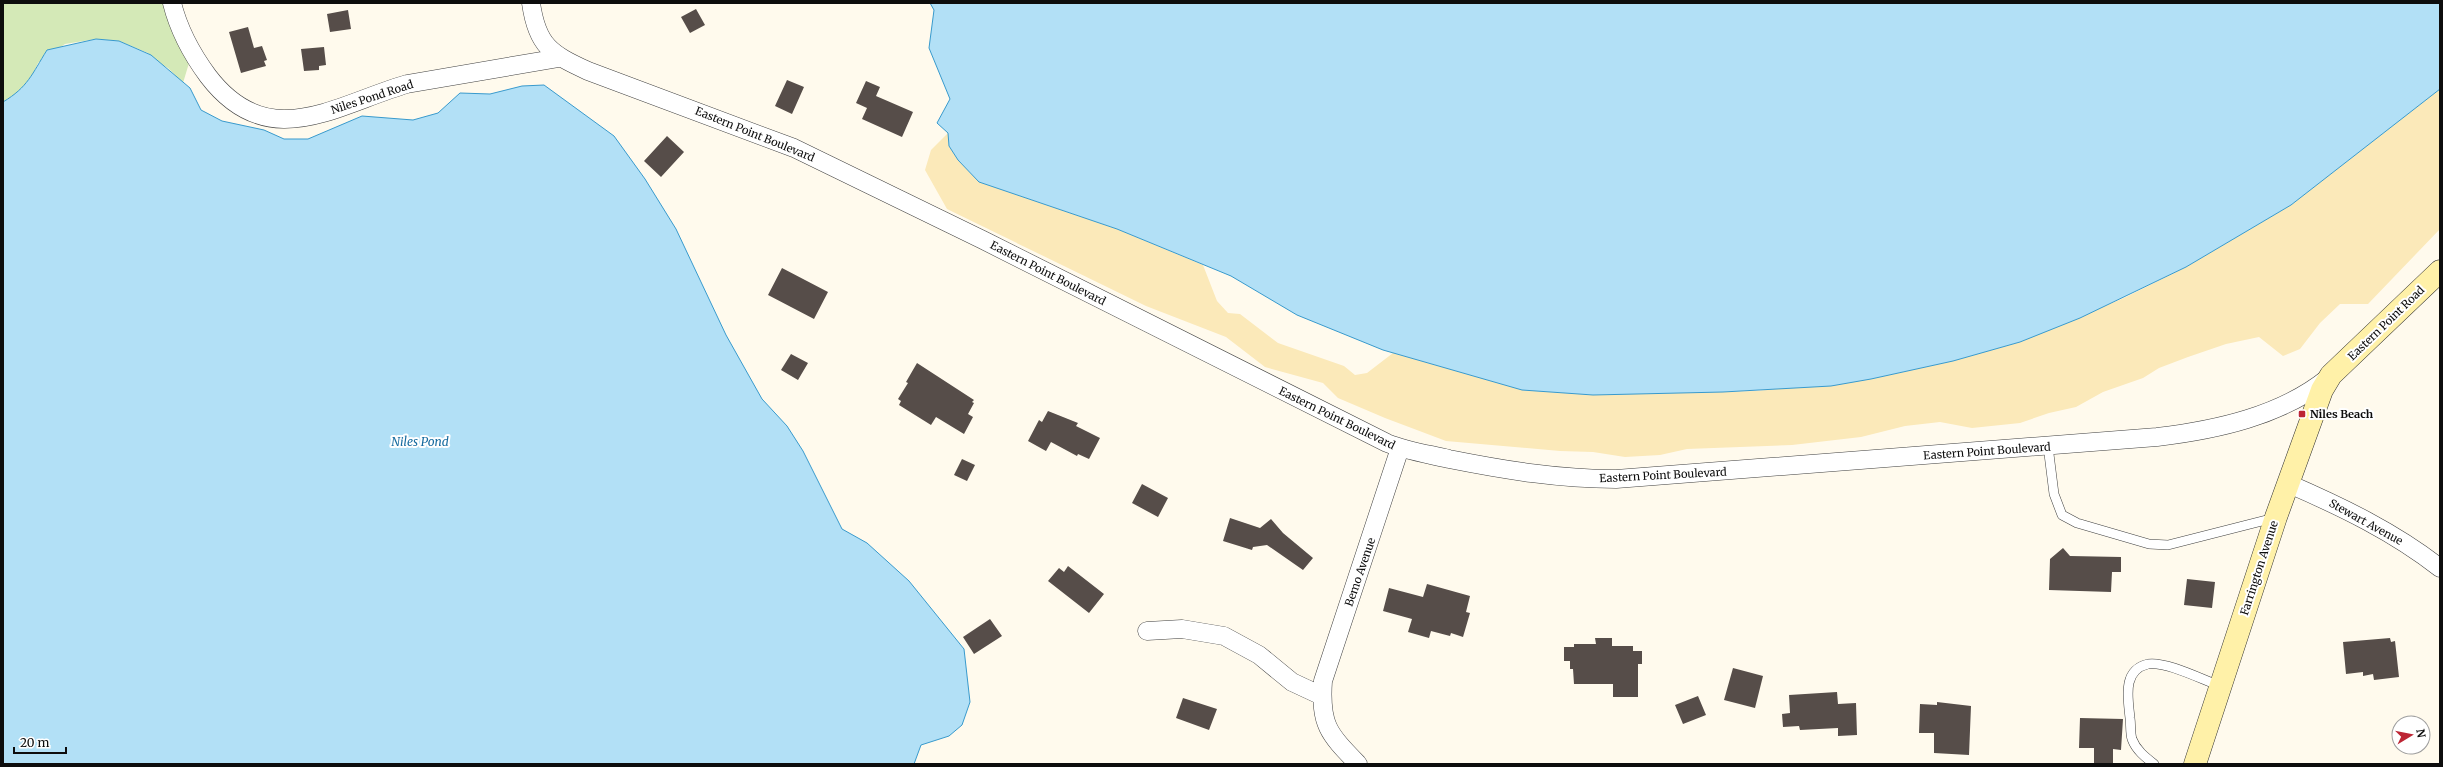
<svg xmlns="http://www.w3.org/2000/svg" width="2443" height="767" font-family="Merriweather,serif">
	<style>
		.green { fill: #d4e9b7 }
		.sand { fill: #fbe9b9 }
		.water { fill: #b2e0f6; stroke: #389acd }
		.building { fill: #564d49 }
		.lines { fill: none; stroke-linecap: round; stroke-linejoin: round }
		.lane-casing { stroke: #404040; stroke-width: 10 }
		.street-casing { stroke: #404040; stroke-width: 19 }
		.secondary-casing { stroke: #2f2f2f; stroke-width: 23 }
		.lane { stroke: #fff; stroke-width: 9 }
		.street { stroke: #fff; stroke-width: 18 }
		.secondary { stroke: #fff1a8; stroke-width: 22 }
		.poi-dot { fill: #bd2534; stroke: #fff; stroke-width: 1.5 }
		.labels { text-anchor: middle; stroke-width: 4; stroke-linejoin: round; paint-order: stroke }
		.street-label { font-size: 11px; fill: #0d0d0d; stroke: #fff }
		.poi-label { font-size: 11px; font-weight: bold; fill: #0d0d0d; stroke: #fff; text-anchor: start }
		.water-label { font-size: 12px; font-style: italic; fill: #166b9f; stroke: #fff }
	</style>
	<rect width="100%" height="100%" fill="#fffaed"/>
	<!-- green -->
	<path class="green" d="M3,3H171L189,63L183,83L168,68L151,58L148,53L119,41L96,39L65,44L38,63L31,79L19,93L3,102Z"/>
	<!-- sand -->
	<path class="sand" d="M2440,89V229L2368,304H2340L2320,323L2300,349L2283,356L2259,337L2226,344L2188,357L2159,368L2143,378L2103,392L2076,407L2049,413L2020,423L1972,428L1940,422L1905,426L1861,437L1792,445L1687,449L1660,455L1625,457L1593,452L1560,451L1446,441L1385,418L1338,398L1323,383L1265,367L1226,337L1146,306L947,209L925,170L931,150L948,133L949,146L958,160L979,182L1117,229L1203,265L1217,301L1228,313L1240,314L1278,343L1344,366L1355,375L1367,373L1393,353L1522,390L1593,395L1755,391L1871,379L1953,361L2020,342L2126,297L2186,267L2291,205Z"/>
	<!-- water -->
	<path class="water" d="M930,3H2440V89L2291,205L2186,267L2080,318L2020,342L1953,361L1871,379L1831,386L1723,392L1593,395L1522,390L1383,350L1297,315L1231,276L1117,229L979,182L958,160L949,146L948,133L937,123L950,99L929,48L934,10Z
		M96,39L119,41L151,55L190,88L201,110L222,121L264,130L284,139H308L362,116L413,120L438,113L460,93L490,94L522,86L544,85L614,136L645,179L676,229L726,335L762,399L787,426L803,451L842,529L867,543L909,581L964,649L970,702L962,725L949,736L921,745L914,764H3V102C28,87 32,74 47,50Z"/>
	<!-- building -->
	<path class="building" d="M696,9L705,25L690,33L681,17Z
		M348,10L351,29L330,32L327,14Z
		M248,27L254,48L262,46L267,60L264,61L266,66L241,73L229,32Z
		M324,47L326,65L319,66V70L304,71L301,49Z
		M787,80L804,87L792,114L775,106Z
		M866,81L880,87L876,96L913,112L902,137L862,119L867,108L856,103Z
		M667,136L684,152L661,177L644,161Z
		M782,268L828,292L814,319L768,295Z
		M791,354L808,363L798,380L781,370Z
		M917,363L974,400L972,402L974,403L968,414L973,417L964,434L936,417L931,425L899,405L901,401L898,399L908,383L906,382Z
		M1048,411L1078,423L1076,426L1100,438L1089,459L1078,454L1077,456L1051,442L1046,451L1028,441L1039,420L1042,422Z
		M962,459L975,465L967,481L954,475Z
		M1142,484L1168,498L1158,517L1132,503Z
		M1230,518L1260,528L1271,519L1283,533L1313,558L1303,570L1267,545L1253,547L1252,550L1223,541Z
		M2063,548L2070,556L2121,557V572H2112L2111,592L2049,590L2050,559Z
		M1068,566L1104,594L1089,613L1048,581L1059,568L1064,572Z
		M2187,579L2215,582L2212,608L2184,605Z
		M1427,584L1470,596L1466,612L1470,613L1463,637L1451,633L1450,636L1431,631L1429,638L1408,632L1412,619L1383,611L1389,588L1423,597Z
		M990,619L1002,636L974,654L963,637Z
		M1595,638H1612V646H1633V651H1642V664H1638V697H1613V684H1574L1573,669H1570V661H1564V647H1574V644H1596Z
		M2390,638L2391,642L2395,641L2399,677L2374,680L2373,674L2363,676V672L2346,674L2343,642Z
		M1733,668L1763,676L1755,708L1724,700Z
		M1837,692L1838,704L1856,703L1857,735L1838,736V728L1800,730L1799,726L1783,727L1782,714L1790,713L1789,695Z
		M1698,696L1706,715L1683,724L1675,705Z
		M1183,698L1217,709L1209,730L1176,718Z
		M1937,702L1971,706L1969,755L1934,753V733H1919L1920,704L1937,705Z
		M2080,718L2123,719L2121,750L2113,749V764H2094V748H2079Z"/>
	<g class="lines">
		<defs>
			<path id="lane" d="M2048,446L2054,494L2062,515L2077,523L2149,544L2168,545L2274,518
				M2154,764C2145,757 2136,750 2132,739C2130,733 2131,724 2130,718C2128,698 2122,670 2148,664C2166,661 2203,680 2220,686"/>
			<path id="street" d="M172,3C179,31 191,53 208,76C268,155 335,105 407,84L559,58
				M531,3C537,46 551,54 588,71L794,148L983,240L1387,443C1407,451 1428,454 1449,459C1504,470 1559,479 1616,479L2157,437C2216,430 2281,416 2328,378
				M2289,484C2342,507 2394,532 2440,568
				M1147,631L1182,629L1224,636L1259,655L1292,682L1322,696
				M1358,764C1328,733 1320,725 1323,681L1400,448"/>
			<path id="secondary" d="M2195,764L2276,517L2322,390L2331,375L2440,271"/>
		</defs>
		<!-- lane casing -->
		<use href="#lane" class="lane-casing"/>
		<!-- street casing -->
		<use href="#street" class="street-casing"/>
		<!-- secondary casing -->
		<use href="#secondary" class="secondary-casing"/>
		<!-- lane -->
		<use href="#lane" class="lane"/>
		<!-- street -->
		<use href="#street" class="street"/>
		<!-- secondary -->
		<use href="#secondary" class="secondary"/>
	</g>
	<!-- markers -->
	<rect class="poi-dot" x="2298" y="410" width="8" height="8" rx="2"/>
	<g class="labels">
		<!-- street labels -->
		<g class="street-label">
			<text transform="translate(372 97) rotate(-18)" y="4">Niles Pond Road</text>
			<text transform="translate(755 134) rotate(22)" y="4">Eastern Point Boulevard</text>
			<text transform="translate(1048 273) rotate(27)" y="4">Eastern Point Boulevard</text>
			<text transform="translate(2386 323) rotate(-44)" y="4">Eastern Point Road</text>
			<text transform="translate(1337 418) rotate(26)" y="4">Eastern Point Boulevard</text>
			<text transform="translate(1987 451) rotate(-4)" y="4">Eastern Point Boulevard</text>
			<text transform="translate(1663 475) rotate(-3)" y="4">Eastern Point Boulevard</text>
			<text transform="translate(2366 522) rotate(29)" y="4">Stewart Avenue</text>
			<text transform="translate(2259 568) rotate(-72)" y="4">Farrington Avenue</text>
			<text transform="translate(1360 572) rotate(-71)" y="4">Bemo Avenue</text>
		</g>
		<!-- poi labels -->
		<g class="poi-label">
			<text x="2310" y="418">Niles Beach</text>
		</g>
		<!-- water labels -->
		<g class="water-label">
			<text x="420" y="446">Niles Pond</text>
		</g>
	</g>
	<!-- border -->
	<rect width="2443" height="767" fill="none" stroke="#0d0d0d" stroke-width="8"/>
	<!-- north arrow -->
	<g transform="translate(2411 735) rotate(80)"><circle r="19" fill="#ffffff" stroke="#9e9e9e"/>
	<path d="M0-3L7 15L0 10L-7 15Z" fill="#bd2534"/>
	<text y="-6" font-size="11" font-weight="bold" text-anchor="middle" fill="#0d0d0d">N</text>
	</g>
	<!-- scale -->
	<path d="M14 747v6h52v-6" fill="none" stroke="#0d0d0d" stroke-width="2"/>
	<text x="20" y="747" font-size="12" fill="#0d0d0d" stroke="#ffffff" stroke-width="3" paint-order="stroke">20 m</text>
</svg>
